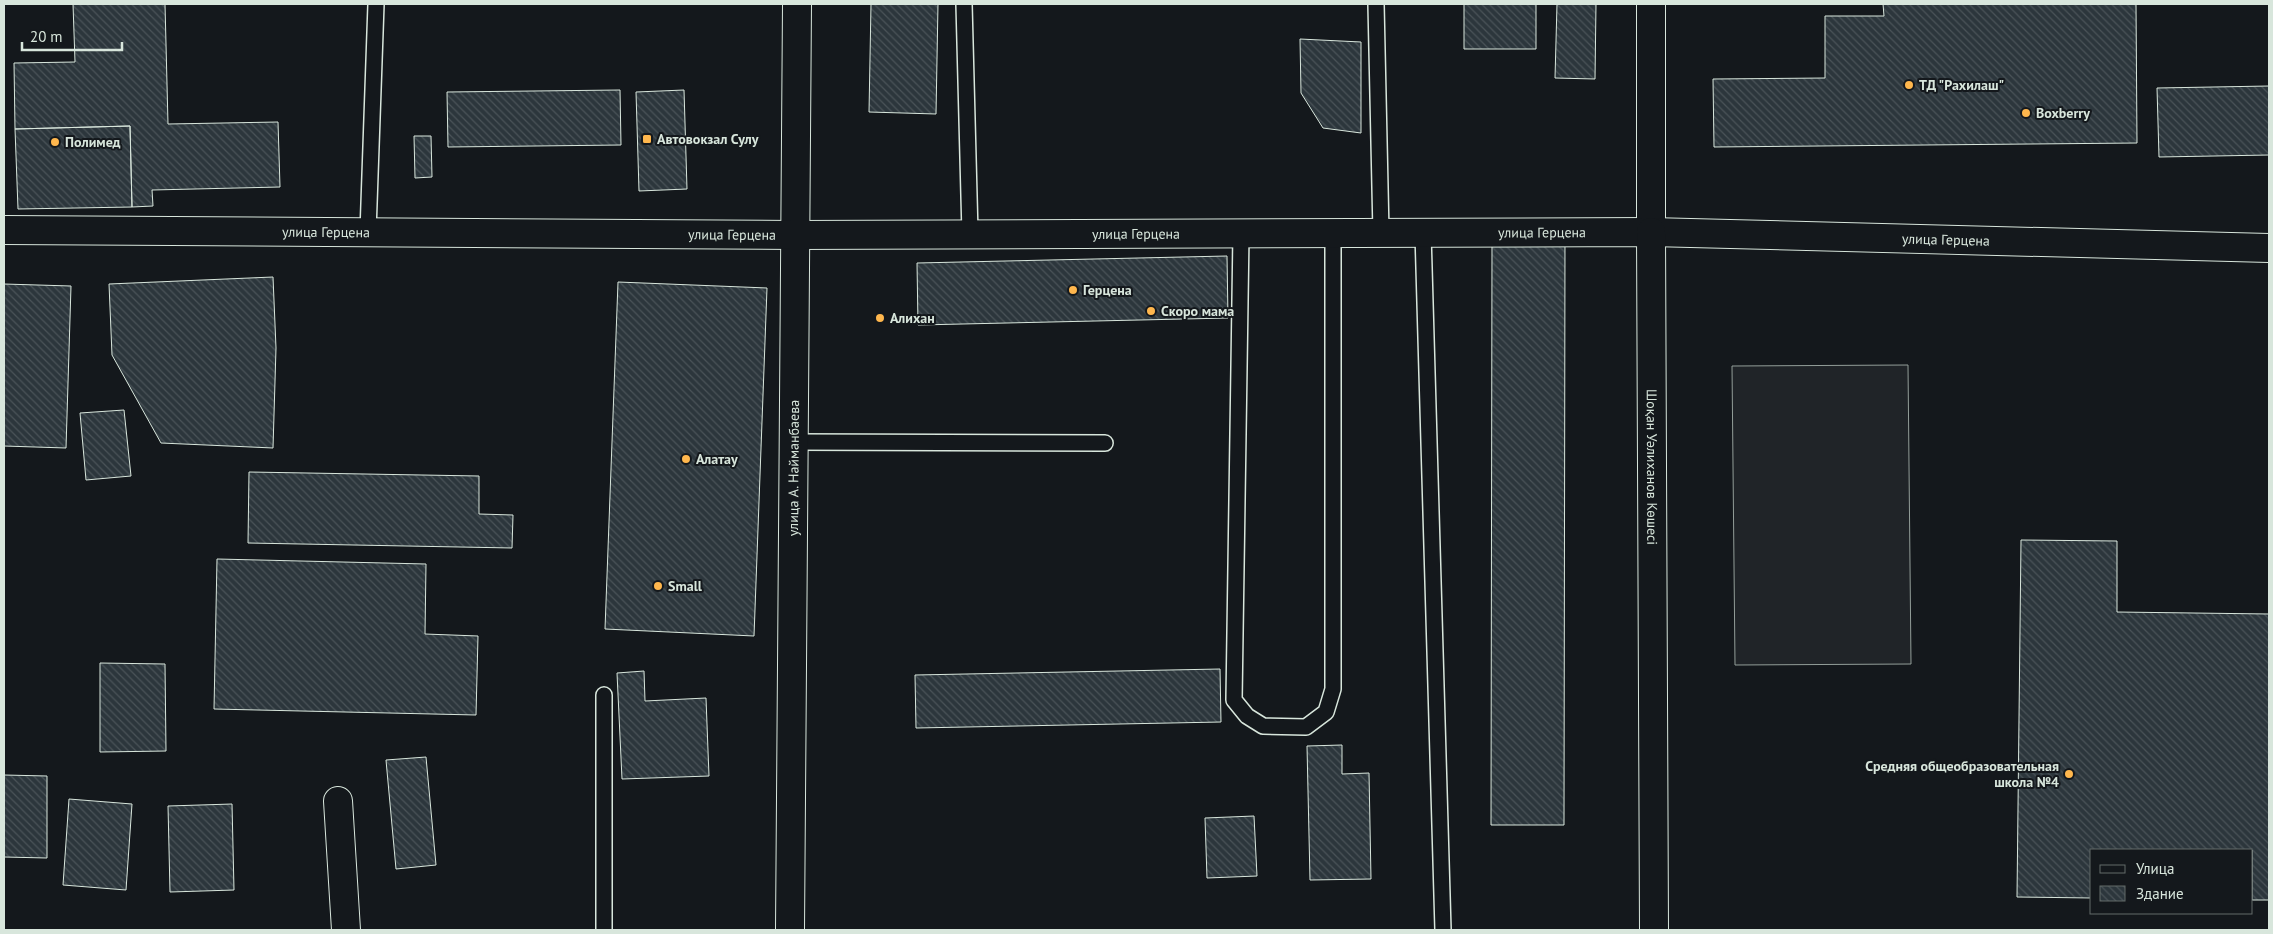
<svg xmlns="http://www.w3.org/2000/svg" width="2273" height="934" font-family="'PT Sans',sans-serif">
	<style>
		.garden { fill: #202428; stroke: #939e99 }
		.building { fill: url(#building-back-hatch); stroke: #d8e6dc }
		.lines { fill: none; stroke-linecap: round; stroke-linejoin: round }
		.lane-casing { stroke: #d8e6dc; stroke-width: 18 }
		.street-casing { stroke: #d8e6dc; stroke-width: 30 }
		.secondary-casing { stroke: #d8e6dc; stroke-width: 30 }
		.lane { stroke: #14181c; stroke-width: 15 }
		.street { stroke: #14181c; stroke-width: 28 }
		.secondary { stroke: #14181c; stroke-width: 28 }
		.poi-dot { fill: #ffb74d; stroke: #14181c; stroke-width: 2 }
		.labels { text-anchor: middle; stroke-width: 4; stroke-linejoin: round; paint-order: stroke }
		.poi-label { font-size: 14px; font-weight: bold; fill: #d8e6dc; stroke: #14181c; text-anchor: start }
		.street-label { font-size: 14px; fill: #d8e6dc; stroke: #14181c }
	</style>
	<defs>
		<pattern id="building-back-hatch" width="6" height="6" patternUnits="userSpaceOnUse" patternTransform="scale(1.25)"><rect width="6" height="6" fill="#2c363c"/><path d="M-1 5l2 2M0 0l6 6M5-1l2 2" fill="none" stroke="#4a5358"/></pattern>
	</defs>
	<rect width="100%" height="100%" fill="#14181c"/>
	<!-- garden -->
	<path class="garden" d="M1908,365L1911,664L1735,665L1732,366Z"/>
	<!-- building -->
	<path class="building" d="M73,4H165L168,124L278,122L280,187L152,190L153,206L132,207L130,126L15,129L14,63L75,62Z
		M871,4H938L936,114L869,112Z
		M1464,4H1536V49H1464Z
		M1557,4H1596L1595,79L1555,78Z
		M1883,4H2136L2137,143L1714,147L1713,79L1825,78V16H1884Z
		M1300,39L1361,42V133L1323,128L1301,93Z
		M2269,86V155L2159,157L2157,88Z
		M620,90L621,145L448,147L447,92Z
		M684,90L687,189L639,191L636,92Z
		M130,126L132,207L18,209L15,129Z
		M414,136H431L432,177L415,178Z
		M1492,235L1565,236L1564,825H1491Z
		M1227,256L1228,318L918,325L917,263Z
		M273,277L276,348L273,448L161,443L112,355L109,284Z
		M618,282L767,288L754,636L605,629Z
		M4,284L71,286L66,448L4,446Z
		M124,410L131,476L86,480L80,413Z
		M249,472L479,476V514L513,515L512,548L248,543Z
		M2021,540L2117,541V612L2269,614V900H2252V850H2092V898L2017,897Z
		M217,559L426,564L425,634L478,636L476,715L214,709Z
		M100,663L165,664L166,751L100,752Z
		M1220,669L1221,722L916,728L915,675Z
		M644,671L645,701L706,698L709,776L622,779L617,673Z
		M1342,745V774L1369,773L1371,879L1310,880L1307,746Z
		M426,757L436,865L396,869L386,760Z
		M4,775L47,776V858L4,857Z
		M69,799L132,804L126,890L63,885Z
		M232,804L234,890L170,892L168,806Z
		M1254,816L1257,876L1207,878L1205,818Z"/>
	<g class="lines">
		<defs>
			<path id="lane" d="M964,4L970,234
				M1376,4L1381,233
				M368,232L376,4
				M1423,233L1443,930
				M1241,234L1234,700L1247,716L1263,726L1306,727L1326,712L1333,689V233
				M794,442L1105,443
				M604,930V695"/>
			<g id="street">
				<path d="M1651,4V232"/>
				<path d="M338,801L346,930"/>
				<path id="s1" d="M790,930L797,4"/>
			</g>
			<g id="secondary">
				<path id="s2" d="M4,230L795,235L1651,232L2269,248"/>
				<path id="s3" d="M1651,232L1654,930"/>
			</g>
		</defs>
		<!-- lane casing -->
		<use href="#lane" class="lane-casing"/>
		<!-- street casing -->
		<use href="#street" class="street-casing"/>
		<!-- secondary casing -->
		<use href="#secondary" class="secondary-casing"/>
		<!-- lane -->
		<use href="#lane" class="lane"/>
		<!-- street -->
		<use href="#street" class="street"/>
		<!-- secondary -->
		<use href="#secondary" class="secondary"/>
	</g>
	<!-- markers -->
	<g class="poi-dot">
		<circle cx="1909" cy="85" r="5"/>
		<circle cx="2026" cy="113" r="5"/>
		<rect x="642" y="134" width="10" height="10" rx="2.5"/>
		<circle cx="55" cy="142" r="5"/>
		<circle cx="1073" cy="290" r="5"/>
		<circle cx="1151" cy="311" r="5"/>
		<circle cx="880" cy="318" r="5"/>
		<circle cx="686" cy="459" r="5"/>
		<circle cx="658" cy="586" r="5"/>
		<circle cx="2069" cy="774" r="5"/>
	</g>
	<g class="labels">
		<!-- poi labels -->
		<g class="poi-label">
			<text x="1919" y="90">ТД "Рахилаш"</text>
			<text x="2036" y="118">Boxberry</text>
			<text x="657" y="144">Автовокзал Сулу</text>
			<text x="65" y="147">Полимед</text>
			<text x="1083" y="295">Герцена</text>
			<text x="1161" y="316">Скоро мама</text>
			<text x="890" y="323">Алихан</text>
			<text x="696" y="464">Алатау</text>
			<text x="668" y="591">Small</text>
			<text x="2059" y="771" text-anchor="end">Средняя общеобразовательная<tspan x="2059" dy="16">школа №4</tspan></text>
		</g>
		<!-- street labels -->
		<g class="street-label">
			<text dy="5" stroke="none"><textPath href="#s2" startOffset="322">улица Герцена</textPath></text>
			<text dy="5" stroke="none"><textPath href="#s2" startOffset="1538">улица Герцена</textPath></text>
			<text dy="5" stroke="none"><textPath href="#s2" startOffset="1132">улица Герцена</textPath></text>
			<text dy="5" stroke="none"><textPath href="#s2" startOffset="728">улица Герцена</textPath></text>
			<text dy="5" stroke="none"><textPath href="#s2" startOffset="1942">улица Герцена</textPath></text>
			<text dy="5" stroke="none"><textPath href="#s1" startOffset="462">улица А. Найманбаева</textPath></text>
			<text dy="5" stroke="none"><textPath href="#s3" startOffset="235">Шоқан Уәлиханов Көшесі</textPath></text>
		</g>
	</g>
	<!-- border -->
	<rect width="2273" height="934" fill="none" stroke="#d8e6dc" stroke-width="10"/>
	<!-- legend -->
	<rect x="2090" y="849" width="162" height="65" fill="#14181c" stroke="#626a69"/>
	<rect x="2100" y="865" width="25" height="8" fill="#14181c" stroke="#626a69"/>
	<text x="2136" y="874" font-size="15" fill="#d8e6dc">Улица</text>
	<rect x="2100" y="886" width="25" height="15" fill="url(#building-back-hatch)" stroke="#626a69"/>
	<text x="2136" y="899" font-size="15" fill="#d8e6dc">Здание</text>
	<!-- scale -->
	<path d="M22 42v8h100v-8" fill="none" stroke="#d8e6dc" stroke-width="2.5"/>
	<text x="30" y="42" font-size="15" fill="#d8e6dc" stroke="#14181c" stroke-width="4" paint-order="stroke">20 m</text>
</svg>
